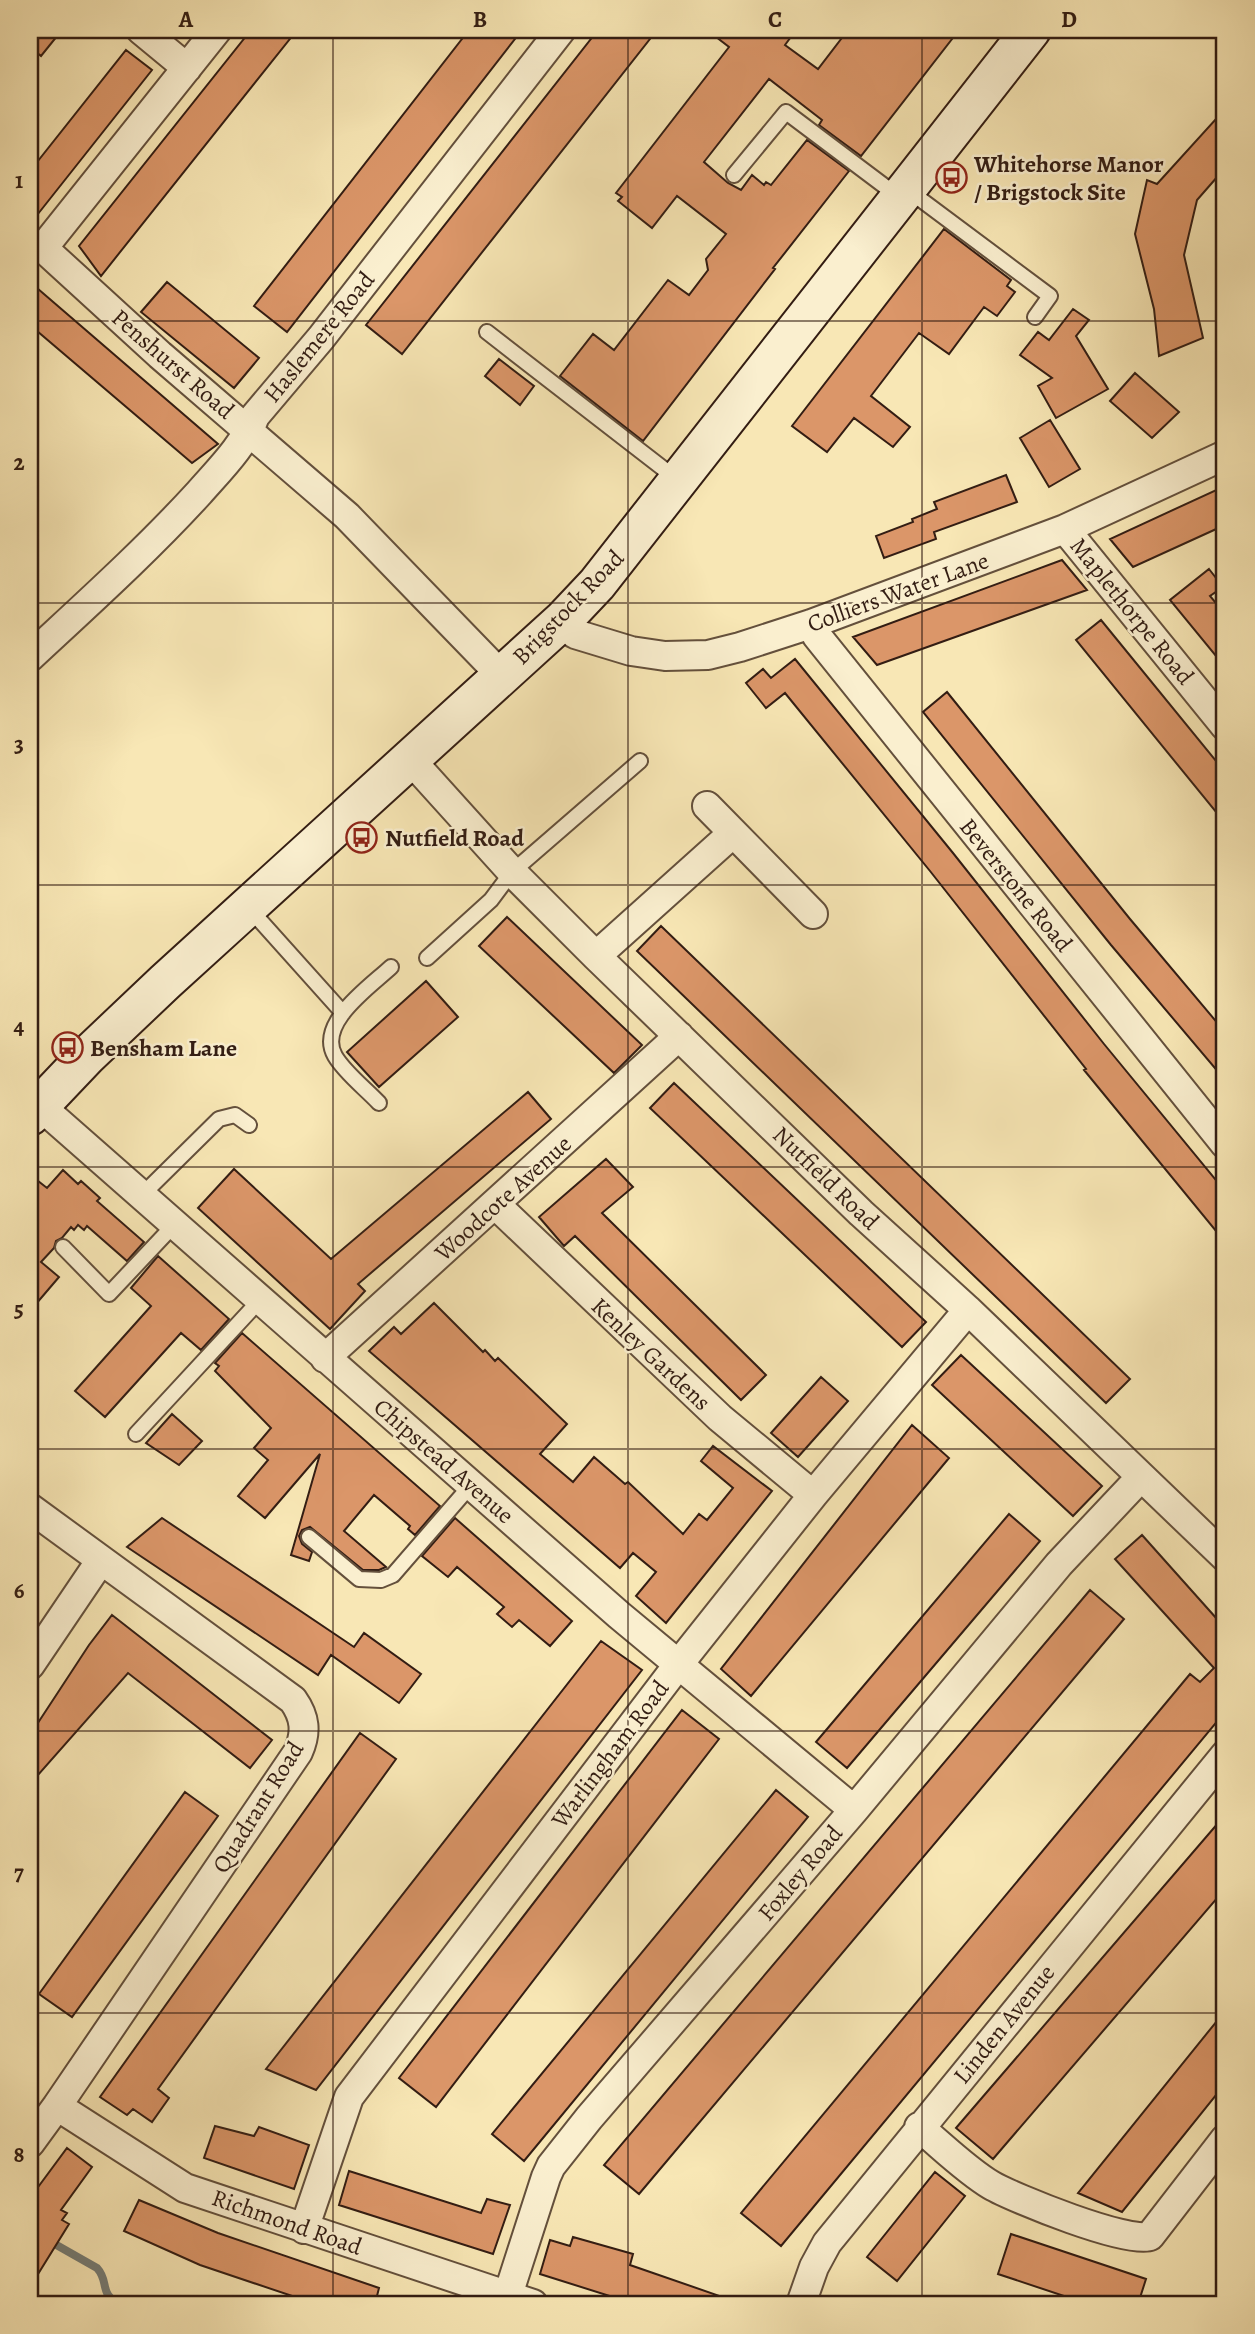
<svg xmlns="http://www.w3.org/2000/svg" width="1255" height="2334" font-family="Alegreya,serif">
	<style>
		.lines { fill: none; stroke-linecap: round; stroke-linejoin: round }
		.stream { stroke: #767d76; stroke-width: 8 }
		.building { fill: #db9669; stroke: #331d13; stroke-width: 2 }
		.service-casing { stroke: #64503c; stroke-width: 18 }
		.minor-casing { stroke: #64503c; stroke-width: 32 }
		.secondary-casing { stroke: #331d13; stroke-width: 42 }
		.service { stroke: #faefcf; stroke-width: 14 }
		.minor { stroke: #faefcf; stroke-width: 28 }
		.secondary { stroke: #faefcf; stroke-width: 38 }
		.grid { fill: none; stroke: #331d13; stroke-width: 2; stroke-opacity: 0.55 }
		.labels { text-anchor: middle; stroke-width: 5; stroke-linejoin: round; paint-order: stroke }
		.poi-label { font-size: 24px; font-weight: bold; fill: #331d13; stroke: #faefcf; text-anchor: start }
		.street-label { font-size: 24px; fill: #331d13; stroke: #faefcf }
		.neatline { fill: none; stroke: #331d13; stroke-width: 2.5 }
		.grid-label { font-size: 23px; text-anchor: middle; font-weight: bold; fill: #331d13 }
	</style>
	<rect width="100%" height="100%" fill="#f8e7b5"/>
	<filter id="stains"><feTurbulence type="fractalNoise" baseFrequency=".00286" numOctaves="4"/><feColorMatrix values="0 0 0 0 .2 0 0 0 0 .09 0 0 0 0 .02 0 0 0 .5 -.17"/></filter>
	<radialGradient id="worn" r=".72"><stop offset=".6" stop-color="#630" stop-opacity="0"/><stop offset="1" stop-color="#630" stop-opacity=".3"/></radialGradient>
	<g class="lines">
		<!-- stream -->
		<path class="stream" d="M30,2230L97,2268C110,2282 98,2294 120,2304"/>
	</g>
	<!-- building -->
	<path class="building" d="M30,30H62L41,56L30,47Z
		M251,30H297L101,276L79,246Z
		M469,30H522L287,332L254,306Z
		M598,30H657L402,354L366,325Z
		M707,30H796L785,45L818,69L848,30H959L861,156L819,125L822,120L769,79L704,162L728,183L741,190L752,175L764,185L766,182L771,185L807,140L849,171L773,268L775,269L643,441L560,376L593,334L614,350L668,280L689,295L708,270L706,259L726,234L677,196L652,228L618,201L622,197L616,193L729,47Z
		M126,50L152,70L30,224V171Z
		M1225,109V168L1197,200L1184,255L1203,338L1159,356L1154,309L1135,234L1147,180L1157,184Z
		M944,229L1011,280L1007,286L1015,292L997,316L984,307L949,354L919,333L871,396L910,427L893,447L854,418L827,452L792,426Z
		M30,282L218,444L192,463L30,325Z
		M167,282L259,358L234,388L141,312Z
		M1073,309L1089,320L1076,336L1108,389L1056,418L1038,386L1052,378L1020,355L1038,332L1049,340Z
		M499,359L534,386L520,405L485,376Z
		M1135,373L1179,412L1152,438L1110,401Z
		M1050,420L1080,469L1049,487L1020,438Z
		M1006,475L1017,502L934,532L936,539L884,558L876,536L913,522L912,519L937,509L934,502Z
		M1225,486V525L1133,567L1110,539Z
		M1062,560L1087,590L877,665L853,637Z
		M1209,569L1223,587L1210,596L1225,614V667L1170,600Z
		M1101,620L1225,772V823L1076,640Z
		M795,659L953,853L1104,1044L1225,1191V1242L1084,1070L1086,1069L930,871L785,693L766,708L746,683L763,669L771,678Z
		M947,692L1130,919L1225,1032V1080L1111,945L923,712Z
		M507,917L642,1045L614,1073L479,946Z
		M661,926L1130,1379L1106,1403L637,951Z
		M426,981L458,1017L379,1087L347,1052Z
		M674,1083L926,1322L902,1347L650,1108Z
		M528,1092L551,1119L358,1284L365,1291L330,1329L198,1208L234,1169L331,1259Z
		M606,1159L633,1187L602,1213L766,1375L741,1400L575,1236L564,1246L539,1217Z
		M63,1170L78,1184L81,1181L100,1198L97,1201L144,1242L127,1261L87,1226L84,1230L78,1225L74,1230L71,1227L62,1238L56,1241L54,1248L41,1262L59,1277L30,1311V1191L38,1181L47,1188Z
		M158,1256L229,1319L201,1350L181,1333L105,1417L75,1391L151,1306L131,1288Z
		M434,1303L483,1352L485,1350L495,1361L498,1358L567,1424L540,1454L573,1482L594,1457L625,1484L628,1482L683,1534L699,1514L707,1520L733,1488L701,1461L713,1446L772,1491L666,1623L636,1596L656,1572L633,1553L620,1568L369,1351L394,1327L401,1334Z
		M242,1333L440,1506L415,1535L408,1529L410,1526L374,1495L344,1531L386,1567L379,1570H363L310,1527L302,1530L299,1536L302,1544L312,1552L309,1561L291,1555L320,1454L265,1518L238,1496L268,1460L254,1448L271,1428L215,1371L219,1366L215,1363Z
		M961,1355L1102,1486L1073,1516L932,1385Z
		M821,1377L848,1401L798,1457L771,1433Z
		M172,1414L202,1441L179,1465L146,1443Z
		M912,1425L949,1458L751,1696L721,1669Z
		M1009,1514L1040,1541L847,1768L816,1742Z
		M162,1518L354,1647L364,1633L421,1674L399,1703L331,1655L318,1675L127,1547Z
		M455,1518L572,1621L550,1646L519,1620L512,1627L497,1614L504,1607L457,1567L448,1577L422,1556Z
		M1142,1535L1225,1628V1712L781,2246L741,2213L1190,1674L1200,1682L1214,1668L1115,1559Z
		M1090,1590L1124,1619L639,2194L604,2165Z
		M112,1615L272,1740L250,1768L128,1673L30,1784V1735L89,1645Z
		M601,1641L642,1670L316,2090L266,2069Z
		M682,1710L719,1739L436,2107L399,2078Z
		M360,1733L396,1759L158,2089L169,2098L152,2122L133,2109L127,2115L100,2097Z
		M776,1790L808,1817L524,2161L492,2134Z
		M185,1792L218,1816L72,2017L39,1994Z
		M1225,1815V1889L993,2159L956,2128Z
		M1225,2011V2084L1122,2212L1078,2193Z
		M215,2126L254,2136L259,2127L309,2145L294,2189L204,2158Z
		M67,2148L92,2167L61,2210L67,2213L62,2220L69,2224L30,2287V2198Z
		M349,2171L481,2213L487,2199L510,2205L493,2254L339,2205Z
		M935,2172L965,2196L897,2281L867,2257Z
		M139,2200L218,2233L379,2288L375,2304H316L200,2265L124,2231Z
		M1011,2234L1146,2279L1138,2304H1088L998,2274Z
		M573,2237L633,2254L630,2265L734,2301L733,2304H635L540,2274L550,2240L570,2246Z"/>
	<g class="lines">
		<defs>
			<path id="service" d="M734,175L786,112L899,197
				M908,190L1050,296L1035,317
				M487,332L678,480
				M248,907L343,1013
				M427,958L491,900L512,872L640,761
				M379,1103C365,1088 345,1073 335,1056C316,1023 371,986 391,967
				M141,1196L219,1119L235,1115L249,1125
				M63,1247L109,1294L174,1225
				M136,1434L260,1300
				M309,1537L359,1579L381,1580L393,1575L471,1485"/>
			<path id="minor" d="M141,30L187,68
				M217,30L43,248L160,355L347,516L501,675
				M1065,529L1225,726
				M564,619L575,634L631,651L665,656L708,655L740,647L811,624L1065,529L1225,455
				M811,624L817,636L1225,1144
				M30,657C87,604 146,551 199,493C220,469 244,446 255,416L321,338L561,30
				M409,758L512,872L596,956L861,1213L968,1310L1225,1557
				M707,806L813,914
				M596,956L733,833
				M39,1105L619,1615L854,1810
				M496,1205L720,1418L813,1495
				M325,1358L679,1036
				M30,1508L293,1700C305,1717 307,1732 298,1752L57,2106L30,2143
				M30,1665L101,1560
				M57,2106L185,2188L533,2304
				M919,2127C942,2146 966,2170 991,2185C1013,2198 1130,2245 1150,2236L1225,2139
				M304,2229L349,2097L678,1665L813,1495L968,1310
				M508,2295L546,2177L551,2166L589,2118L854,1810L1059,1564L1140,1478
				M801,2304L814,2267L827,2243L1225,1755"/>
			<path id="secondary" d="M30,1116L87,1056L165,982L564,619L597,584L1031,30"/>
		</defs>
		<!-- service casing -->
		<use href="#service" class="service-casing"/>
		<!-- minor casing -->
		<use href="#minor" class="minor-casing"/>
		<!-- secondary casing -->
		<use href="#secondary" class="secondary-casing"/>
		<!-- service -->
		<use href="#service" class="service"/>
		<!-- minor -->
		<use href="#minor" class="minor"/>
		<!-- secondary -->
		<use href="#secondary" class="secondary"/>
	</g>
	<!-- grid -->
	<path class="grid" d="M333,30V2304M628,30V2304M922,30V2304M30,321H1225M30,603H1225M30,885H1225M30,1167H1225M30,1449H1225M30,1731H1225M30,2013H1225"/>
	<!-- icons -->
	<defs>
		<symbol id="bus-ring" viewBox="-11 -11 22 22"><circle r="9.5" fill="#faefcf" stroke="#8f2418" stroke-width="1.5"/><path d="M-5-6H5V4H4V6H2V4H-2V6H-4V4H-5ZM-3.5-4V0h7V-4ZM-3.5 1.2v1.5H-2V1.2ZM2 1.2v1.5H3.5V1.2Z" fill="#8f2418"/></symbol>
	</defs>
	<g fill-rule="evenodd">
		<use href="#bus-ring" x="934" y="160" width="35" height="35"/>
		<use href="#bus-ring" x="344" y="820" width="35" height="35"/>
		<use href="#bus-ring" x="50" y="1030" width="35" height="35"/>
	</g>
	<g class="labels">
		<!-- poi labels -->
		<g class="poi-label">
			<text x="974" y="172">Whitehorse Manor<tspan x="974" dy="28">/ Brigstock Site</tspan></text>
			<text x="385" y="846">Nutfield Road</text>
			<text x="90" y="1056">Bensham Lane</text>
		</g>
		<!-- street labels -->
		<g class="street-label">
			<text transform="translate(319 337) rotate(-51)" y="8">Haslemere Road</text>
			<text transform="translate(173 364) rotate(41)" y="8">Penshurst Road</text>
			<text transform="translate(898 592) rotate(-20)" y="8">Colliers Water Lane</text>
			<text transform="translate(568 607) rotate(-46)" y="8">Brigstock Road</text>
			<text transform="translate(1132 611) rotate(51)" y="8">Maplethorpe Road</text>
			<text transform="translate(1016 885) rotate(51)" y="8">Beverstone Road</text>
			<text transform="translate(826 1178) rotate(44)" y="8">Nutfield Road</text>
			<text transform="translate(503 1198) rotate(-42)" y="8">Woodcote Avenue</text>
			<text transform="translate(651 1354) rotate(43)" y="8">Kenley Gardens</text>
			<text transform="translate(444 1461) rotate(41)" y="8">Chipstead Avenue</text>
			<text transform="translate(610 1754) rotate(-53)" y="8">Warlingham Road</text>
			<text transform="translate(258 1807) rotate(-58)" y="8">Quadrant Road</text>
			<text transform="translate(800 1873) rotate(-50)" y="8">Foxley Road</text>
			<text transform="translate(1004 2024) rotate(-51)" y="8">Linden Avenue</text>
			<text transform="translate(287 2222) rotate(19)" y="8">Richmond Road</text>
		</g>
	</g>
	<!-- margin -->
	<rect width="1255" height="2334" fill="none" stroke="#f8e7b5" stroke-width="77"/>
	<rect x="38" y="38" width="1178" height="2258" class="neatline"/>
	<g class="grid-label">
		<text x="186" y="27">A</text>
		<text x="480" y="27">B</text>
		<text x="775" y="27">C</text>
		<text x="1069" y="27">D</text>
		<text x="19" y="188">1</text>
		<text x="19" y="470">2</text>
		<text x="19" y="752">3</text>
		<text x="19" y="1034">4</text>
		<text x="19" y="1316">5</text>
		<text x="19" y="1598">6</text>
		<text x="19" y="1880">7</text>
		<text x="19" y="2162">8</text>
	</g>
	<rect width="100%" height="100%" filter="url(#stains)"/>
	<rect width="100%" height="100%" fill="url(#worn)"/>
</svg>
